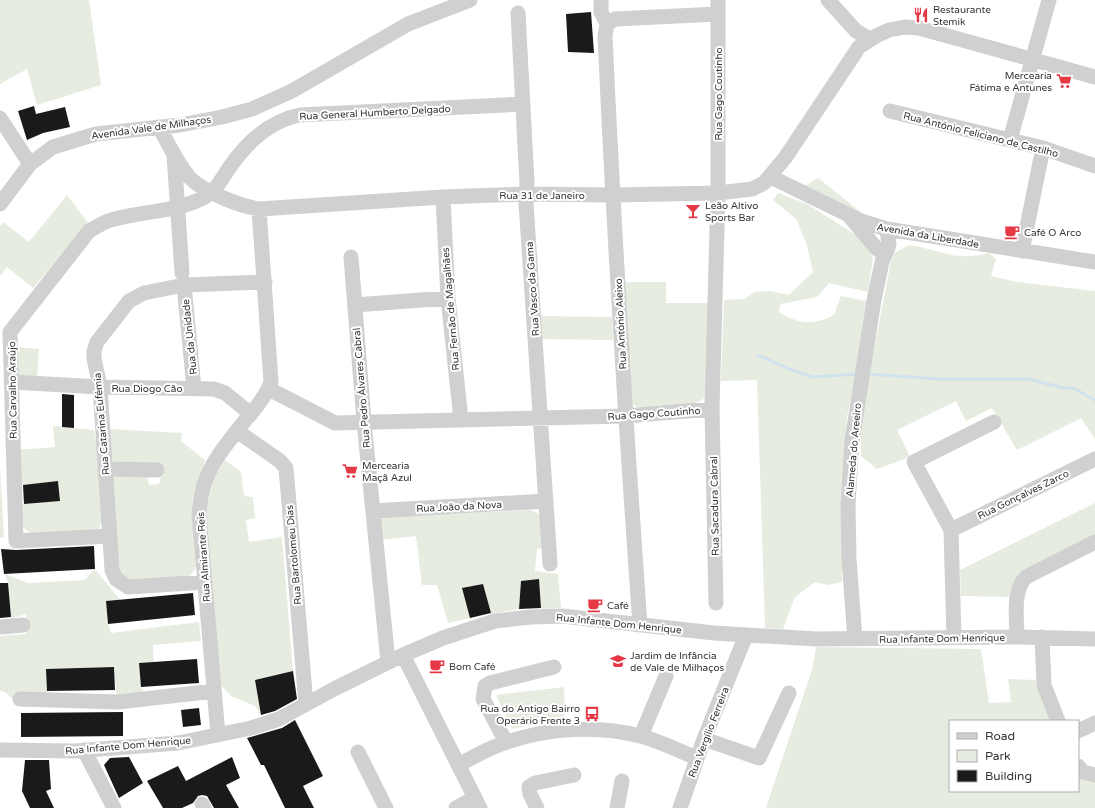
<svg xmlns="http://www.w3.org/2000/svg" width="1095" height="808" font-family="'Varela Round',sans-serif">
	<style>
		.green { fill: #e6ecdf }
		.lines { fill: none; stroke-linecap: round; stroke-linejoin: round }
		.stream { stroke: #cfe2ee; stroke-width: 3 }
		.building { fill: #1a1a1a }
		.minor { stroke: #d0d0d0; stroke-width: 15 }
		.labels { text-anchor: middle; stroke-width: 4; stroke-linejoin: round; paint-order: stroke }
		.poi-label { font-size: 10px; fill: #333; stroke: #fff; text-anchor: start }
		.street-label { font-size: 10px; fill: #333; stroke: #fff }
	</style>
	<rect width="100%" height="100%" fill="#fff"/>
	<!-- green -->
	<path class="green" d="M0,0H89L101,85L37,105L27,69L0,84Z
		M818,178L862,213L803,187Z
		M778,193L807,204L864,240L873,258L868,292L829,283L817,297L780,304L779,312C798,324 813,326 834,315L841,296L866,301L855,378L847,417L842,532V582L828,585L815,582L795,597L783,629L765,628L757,380L721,381L724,300L744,299L755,292L770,291L789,295L813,272L807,245L796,219L773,200Z
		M67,195L88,223L33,288L7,267L0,276V226L3,222L29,242Z
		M909,245C941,250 955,262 989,253L996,259L991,276L1017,282L1095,291V439L1081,418L1017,450L992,408L966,421L956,401L897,430L910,457L877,469L861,456V417L891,261L894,253Z
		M623,282H666V303H711L709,394C691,413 660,407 636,407L631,402Z
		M537,316L612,317L613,340L539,339Z
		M17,347L39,349L37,380H17Z
		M53,426L94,430L97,447L102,521L99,529L93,532L31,534L22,526L21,504L60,501L59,482L20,485L17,450L55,447Z
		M108,429L182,433L181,441L205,460L192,500L196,567L191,575L185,578L133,583L119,575L110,477L145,474L148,479L149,485L159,484L163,467L109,462Z
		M225,460L241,472L244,496L253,497L255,518L246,520L249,542L282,537L293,671L255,680L261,715L255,706L231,696L220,684L206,510L214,477Z
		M0,467L4,537L0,538Z
		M1095,503V537L1021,576L1012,597L961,596L960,570Z
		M531,510C548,516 543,533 544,548L537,549L535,571L558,574L561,608L541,609L539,580L521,581L519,609L491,614L483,584L462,588L470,618L448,623L437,585H422L416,536L380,540L379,517Z
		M95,569L120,600L106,602L108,624L111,633L199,622L201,641L153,645L154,662L139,663L141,687L145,696L117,697L114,667L47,669V693L17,703L5,692L0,691V636L26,634V614L11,619L8,583L5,574L28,583L85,580Z
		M816,647L981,649L989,703L1011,702L1008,679L1035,680L1052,721H950V791H1078V775L1095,781V808H766L812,670Z
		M564,687L565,718L512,729L496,695Z"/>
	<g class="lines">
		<!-- stream -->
		<path class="stream" d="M758,355L792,370L813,377L858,374
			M868,374L939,379H1029L1063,388H1073L1095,400"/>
	</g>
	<!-- building -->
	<path class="building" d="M591,12L594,53L568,52L566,14Z
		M34,106L36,114L65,107L70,127L43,133L27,140L18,111Z
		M62,394L74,395V428L62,427Z
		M58,481L60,501L24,504L23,485Z
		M94,546L95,569L4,574L1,549L16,550Z
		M539,579L541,608L519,609L521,581Z
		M0,583H8L11,617L0,618Z
		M483,584L491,613L470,618L462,588Z
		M193,593L195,615L108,624L106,601Z
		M197,659L199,683L141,687L139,663Z
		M114,667L115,690L47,691L46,669Z
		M293,671L297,699L275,711L261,715L255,680Z
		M199,708L201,725L183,727L181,710Z
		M123,712V736L21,737V713Z
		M295,720L323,776L303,786L314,808H285L264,765H261L247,738L282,728Z
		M129,757L143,783L119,798L104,765L110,758Z
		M232,757L240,778L226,785L239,808H214L207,796L202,795L198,796L193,803L182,808H163L147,781L178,766L186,781Z
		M25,760H49L51,789L46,791L54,808H30L22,791Z"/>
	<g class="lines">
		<!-- minor -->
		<path class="minor" d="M601,0V12L607,24L605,36C614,233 626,429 640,625
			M828,0L856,31L870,39
			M518,13L527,183L526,203L550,564
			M607,24L615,19L718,14
			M890,111L1043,148L1095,166
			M0,118L30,164
			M159,127C168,143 177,163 189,177C203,192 240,206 259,209L443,197L527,194L613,195L718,193L752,189L764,183L785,158L859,47L876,36L889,30L905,27L919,28L1095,77
			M1010,140L1049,0
			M174,154L182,273
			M771,177L861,221L887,229L1095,262
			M443,197L448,298L461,420
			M0,204L30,164L53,147L96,134L180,125L222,117L252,109L292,91L408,24L470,0
			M850,217L878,250
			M1022,251L1043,148
			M351,257L364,422L388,662
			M184,285L194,388
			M355,305L448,298
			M11,382L100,387L214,389L225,393L251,414
			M269,389L335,423L625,416L712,409
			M237,431L280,461L286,468L306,704
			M105,469L157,470
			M373,511L546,501
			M951,530L1095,459
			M109,536L16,541L10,332L89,231C95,228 102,223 108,221C139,211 173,213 203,198C215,192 222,179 229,168C247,142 269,121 300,115L523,104
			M205,582L128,587L116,579L112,570L100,387L94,358V351L97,342L129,301L144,293L184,285L265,282
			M716,603L712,409L718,193V0
			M0,627L23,625
			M1017,637C1017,619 1012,591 1026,577L1095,542
			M1042,637L1044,685L1058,721
			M954,638L951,530L914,462L994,422
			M855,639L849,559L848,504L852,441L874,300L882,262L889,245L887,229
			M403,655L480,808
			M20,699L118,702L214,691
			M1078,731L1095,723
			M218,735L199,514C201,471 222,450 247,418C257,407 266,396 271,382L259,209
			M641,736L666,676
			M704,739L759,758L789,693
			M506,742L483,699L485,686L490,683L554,667
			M0,750L75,751L178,743L251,728L279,719L334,689L403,655L443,638L495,621L531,617L562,616L714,633L817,639L1017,637L1095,639
			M84,750L114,808
			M358,752L386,808
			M458,765C474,757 490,747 507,742C549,728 597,725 640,736C660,741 679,751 697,758
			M1078,766L1083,772L1095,775
			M202,804L204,808
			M456,808L475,798
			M537,808L530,794L529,787L535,783L574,775
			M617,808L622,781
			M680,808L704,739L746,635"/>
	</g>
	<!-- icons -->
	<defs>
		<symbol id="restaurant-bare" viewBox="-9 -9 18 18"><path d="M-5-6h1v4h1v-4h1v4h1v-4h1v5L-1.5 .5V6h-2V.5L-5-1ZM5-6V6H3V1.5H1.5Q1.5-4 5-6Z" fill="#e63946" stroke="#fff" stroke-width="2.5" paint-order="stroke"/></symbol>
		<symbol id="supermarket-bare" viewBox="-9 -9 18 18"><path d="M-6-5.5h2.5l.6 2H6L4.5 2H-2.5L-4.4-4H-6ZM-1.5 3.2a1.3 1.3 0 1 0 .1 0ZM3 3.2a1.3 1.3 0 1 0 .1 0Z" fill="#e63946" stroke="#fff" stroke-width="2.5" paint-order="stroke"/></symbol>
		<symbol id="bar-bare" viewBox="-9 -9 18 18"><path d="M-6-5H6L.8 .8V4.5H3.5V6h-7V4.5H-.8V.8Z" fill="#e63946" stroke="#fff" stroke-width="2.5" paint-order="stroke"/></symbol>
		<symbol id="cafe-bare" viewBox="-9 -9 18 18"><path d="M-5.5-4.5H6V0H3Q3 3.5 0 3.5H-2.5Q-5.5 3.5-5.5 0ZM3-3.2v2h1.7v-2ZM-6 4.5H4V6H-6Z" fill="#e63946" stroke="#fff" stroke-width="2.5" paint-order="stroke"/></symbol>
		<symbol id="school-bare" viewBox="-9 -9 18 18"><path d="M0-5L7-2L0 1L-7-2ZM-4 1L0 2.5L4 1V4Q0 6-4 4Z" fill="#e63946" stroke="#fff" stroke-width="2.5" paint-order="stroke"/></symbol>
		<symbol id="bus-bare" viewBox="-9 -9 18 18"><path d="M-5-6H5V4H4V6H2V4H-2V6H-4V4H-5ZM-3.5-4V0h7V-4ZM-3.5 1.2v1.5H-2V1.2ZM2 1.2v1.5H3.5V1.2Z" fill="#e63946" stroke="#fff" stroke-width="2.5" paint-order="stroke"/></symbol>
	</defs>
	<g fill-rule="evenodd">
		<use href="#restaurant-bare" x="910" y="4" width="22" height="22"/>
		<use href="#supermarket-bare" x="1053" y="70" width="22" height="22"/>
		<use href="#bar-bare" x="682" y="200" width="22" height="22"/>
		<use href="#cafe-bare" x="1001" y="221" width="22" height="22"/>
		<use href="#supermarket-bare" x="339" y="460" width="22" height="22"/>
		<use href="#cafe-bare" x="584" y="594" width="22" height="22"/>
		<use href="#school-bare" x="607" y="650" width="22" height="22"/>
		<use href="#cafe-bare" x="426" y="655" width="22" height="22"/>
		<use href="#bus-bare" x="581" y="703" width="22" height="22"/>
	</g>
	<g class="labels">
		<!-- poi labels -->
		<g class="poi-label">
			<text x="933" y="13">Restaurante<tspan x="933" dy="12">Stemik</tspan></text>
			<text x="1052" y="79" text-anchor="end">Mercearia<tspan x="1052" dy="12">Fátima e Antunes</tspan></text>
			<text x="705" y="209">Leão Altivo<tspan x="705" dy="12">Sports Bar</tspan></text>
			<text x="1024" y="236">Café O Arco</text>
			<text x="362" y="469">Mercearia<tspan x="362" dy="12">Maçã Azul</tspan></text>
			<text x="607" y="609">Café</text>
			<text x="630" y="659">Jardim de Infância<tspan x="630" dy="12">de Vale de Milhaços</tspan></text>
			<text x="449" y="670">Bom Café</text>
			<text x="580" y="712" text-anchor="end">Rua do Antigo Bairro<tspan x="580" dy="12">Operário Frente 3</tspan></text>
		</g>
		<!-- street labels -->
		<g class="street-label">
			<text transform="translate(718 94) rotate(-90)" y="4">Rua Gago Coutinho</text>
			<text transform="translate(375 112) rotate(-3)" y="4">Rua General Humberto Delgado</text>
			<text transform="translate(151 127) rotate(-8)" y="4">Avenida Vale de Milhaços</text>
			<text transform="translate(981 134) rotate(14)" y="4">Rua António Feliciano de Castilho</text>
			<text x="542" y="199">Rua 31 de Janeiro</text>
			<text transform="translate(928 235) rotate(10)" y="4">Avenida da Liberdade</text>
			<text transform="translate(532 289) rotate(-94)" y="4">Rua Vasco da Gama</text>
			<text transform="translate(450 309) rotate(-95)" y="4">Rua Fernão de Magalhães</text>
			<text transform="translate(620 324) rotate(-93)" y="4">Rua António Aleixo</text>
			<text transform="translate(189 337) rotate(-96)" y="4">Rua da Unidade</text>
			<text x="147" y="392">Rua Diogo Cão</text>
			<text transform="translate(361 388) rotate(-95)" y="4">Rua Pedro Álvares Cabral</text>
			<text transform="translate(12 390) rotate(-91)" y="4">Rua Carvalho Araújo</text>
			<text transform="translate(654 413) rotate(-4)" y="4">Rua Gago Coutinho</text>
			<text transform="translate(101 424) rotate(-95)" y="4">Rua Catarina Eufémia</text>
			<text transform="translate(853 450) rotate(-85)" y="4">Alameda do Areeiro</text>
			<text transform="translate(1023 494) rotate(-26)" y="4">Rua Gonçalves Zarco</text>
			<text transform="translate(459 506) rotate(-3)" y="4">Rua João da Nova</text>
			<text transform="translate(714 506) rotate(-91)" y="4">Rua Sacadura Cabral</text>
			<text transform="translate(293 555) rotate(-95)" y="4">Rua Bartolomeu Dias</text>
			<text transform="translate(203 557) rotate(-94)" y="4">Rua Almirante Reis</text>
			<text transform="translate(619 623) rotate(6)" y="4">Rua Infante Dom Henrique</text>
			<text transform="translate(942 638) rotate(-1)" y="4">Rua Infante Dom Henrique</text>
			<text transform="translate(708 732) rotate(-69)" y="4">Rua Vergílio Ferreira</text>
			<text transform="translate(128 745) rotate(-5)" y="4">Rua Infante Dom Henrique</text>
		</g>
	</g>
	<!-- legend -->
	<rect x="949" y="720" width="130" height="72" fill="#ffffff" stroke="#adadad"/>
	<rect x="957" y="733" width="20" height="6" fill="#d0d0d0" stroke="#adadad"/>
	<text x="985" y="740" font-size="12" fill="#333333">Road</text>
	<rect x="957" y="750" width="20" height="12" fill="#e6ecdf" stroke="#adadad"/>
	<text x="985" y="760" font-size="12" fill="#333333">Park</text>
	<rect x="957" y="770" width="20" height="12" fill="#1a1a1a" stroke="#adadad"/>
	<text x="985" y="780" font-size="12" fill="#333333">Building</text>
</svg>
